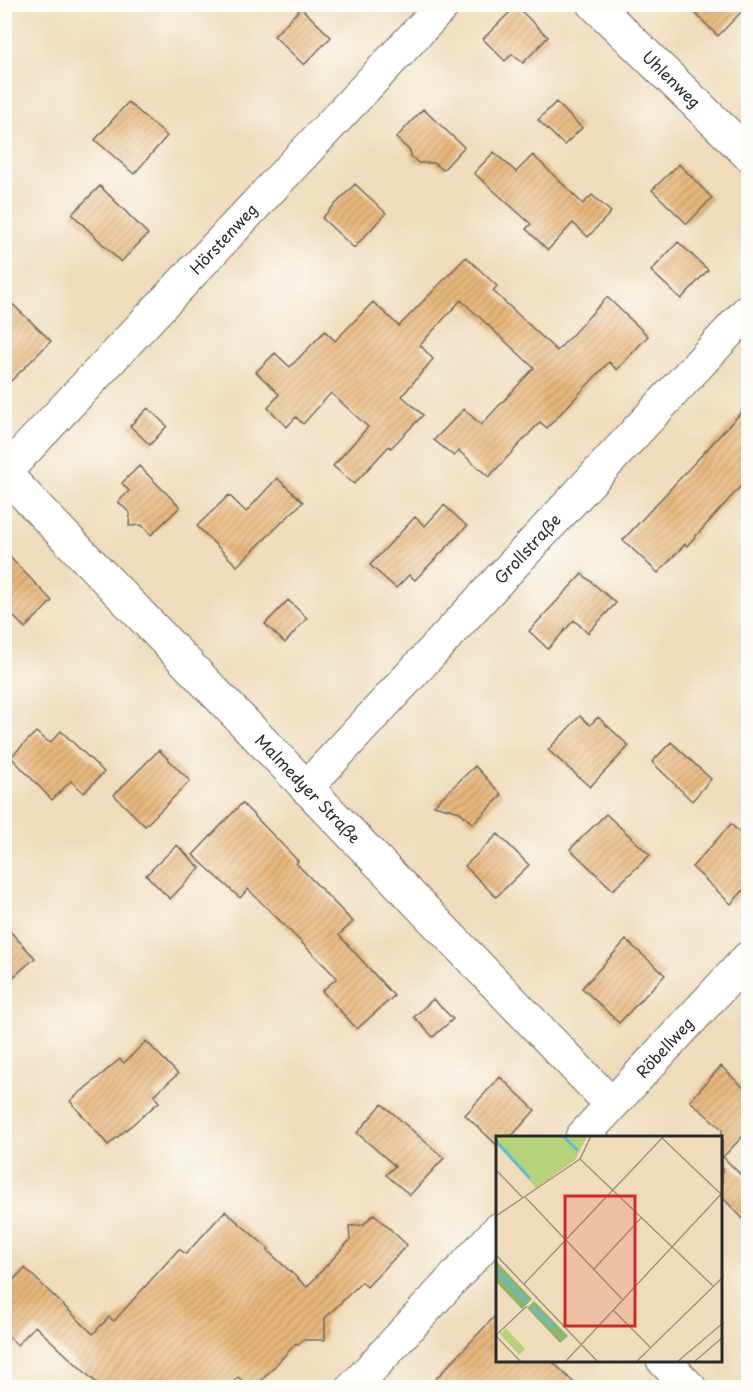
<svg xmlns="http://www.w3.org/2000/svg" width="753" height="1392" font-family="'Playpen Sans',sans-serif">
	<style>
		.building { fill: url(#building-hatch) }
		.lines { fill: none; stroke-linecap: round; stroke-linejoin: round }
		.minor-casing { stroke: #6f695d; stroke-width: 35 }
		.minor { stroke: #fff; stroke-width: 33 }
		.labels { text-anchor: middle; stroke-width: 4.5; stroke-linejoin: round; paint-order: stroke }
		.street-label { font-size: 16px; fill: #2b2b2b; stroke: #fdfcf7 }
		.inset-river { fill: none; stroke: #5dbedc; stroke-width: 3 }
		.inset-road { fill: none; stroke: #a09581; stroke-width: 1.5 }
		.view { fill: #d62828; fill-opacity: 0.15; stroke: #d62828; stroke-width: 3 }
		.inset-edge { fill: none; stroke: #2b2b2b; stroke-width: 3 }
	</style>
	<defs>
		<pattern id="building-hatch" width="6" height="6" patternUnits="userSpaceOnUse" patternTransform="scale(1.5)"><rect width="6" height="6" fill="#e8b77c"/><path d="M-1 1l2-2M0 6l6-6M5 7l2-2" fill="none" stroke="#bc9566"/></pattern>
	</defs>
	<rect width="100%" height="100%" fill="#fdfcf7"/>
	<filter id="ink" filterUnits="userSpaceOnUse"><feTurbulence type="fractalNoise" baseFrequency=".0167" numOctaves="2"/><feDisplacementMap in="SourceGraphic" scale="12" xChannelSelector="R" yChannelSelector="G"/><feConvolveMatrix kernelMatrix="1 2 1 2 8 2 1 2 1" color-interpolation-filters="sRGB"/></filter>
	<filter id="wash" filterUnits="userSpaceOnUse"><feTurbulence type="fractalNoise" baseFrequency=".008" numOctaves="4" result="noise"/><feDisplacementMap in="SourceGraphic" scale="24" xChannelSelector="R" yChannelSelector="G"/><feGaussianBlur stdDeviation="1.35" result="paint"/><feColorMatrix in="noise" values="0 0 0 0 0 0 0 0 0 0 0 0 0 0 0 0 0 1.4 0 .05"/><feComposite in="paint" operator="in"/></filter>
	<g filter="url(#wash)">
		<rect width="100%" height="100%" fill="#eedcba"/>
		<g id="blocks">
			<!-- building -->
			<path class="building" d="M686,4H748V5L718,36Z
				M516,6L548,37L523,63L512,54L505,61L483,39Z
				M301,8L331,37L304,65L274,36Z
				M128,102L167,136L134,174L95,140Z
				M556,102L582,128L564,145L538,120Z
				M423,109L464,147L443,170L434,163H418L411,156L410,151L396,138Z
				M494,152L516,172L533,155L583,204L592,195L611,212L588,237L573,223L548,250L526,229L531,224L474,173Z
				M679,164L712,198L687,224L652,190Z
				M355,184L386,213L354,248L322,218Z
				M100,186L148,234L121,262L72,214Z
				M678,242L708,270L681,299L651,271Z
				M466,257L497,286L493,291L557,351L607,297L648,336L617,370L609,362L547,428L540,422L489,477L459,451L454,456L434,440L464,409L481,425L534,368L461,300L420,345L433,359L402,396L423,415L391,448L389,446L354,484L333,466L368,427L331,393L303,424L296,417L287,427L268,408L279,394L256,372L275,353L290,367L325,331L335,341L373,302L399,326Z
				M4,296L51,341L4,388Z
				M748,405V478L687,546L685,544L658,573L623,540Z
				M148,408L167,426L150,445L130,426Z
				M139,466L180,507L151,535L142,525L129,526L130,513L118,502L129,491L122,483Z
				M277,478L303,502L237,566L197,526L229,495L246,512Z
				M444,505L467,526L415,580L409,575L396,588L370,565L415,517L425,526Z
				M4,551L52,601L25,628L4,607Z
				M582,574L616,603L588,633L574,620L548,649L529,631Z
				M288,600L307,618L285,643L265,624Z
				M580,716L590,725L598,717L629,746L590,787L548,750Z
				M61,731L104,772L84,793L71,781L52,800L11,757L36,732L50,743Z
				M671,742L711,779L692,801L652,762Z
				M159,750L190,781L145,826L114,795Z
				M475,766L502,795L473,824L460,812L434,805Z
				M242,803L298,861L296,863L353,922L339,935L394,996L357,1029L322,991L337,978L248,889L240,898L193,855Z
				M606,814L650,855L613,890L570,849Z
				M731,824L748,841V885L731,904L692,867Z
				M498,834L529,865L496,897L465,866Z
				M177,845L200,868L170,899L146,875Z
				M4,925L35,958L4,985Z
				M626,940L665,975L619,1023L582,988Z
				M433,999L453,1019L433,1037L414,1017Z
				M146,1041L178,1074L154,1095L159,1102L108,1145L70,1101L120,1059L124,1063Z
				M721,1066L748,1092V1131L723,1157L748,1182V1224L722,1197V1129L690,1101Z
				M500,1077L535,1110L511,1137H498V1146L465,1115Z
				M382,1104L444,1158L410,1195L386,1175L395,1166L357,1133Z
				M225,1211L269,1249L268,1251L307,1287L350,1240L349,1226L363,1225L374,1214L407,1245L367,1287L362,1282L325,1318V1340H303L298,1345L296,1343L255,1388H250L238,1377L228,1388H102L35,1326L17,1345L4,1332V1289L25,1268L93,1334L109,1317L114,1321L179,1249L186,1254Z
				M498,1313V1360H551L579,1388H427Z"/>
		</g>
	</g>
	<g filter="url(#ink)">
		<use href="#blocks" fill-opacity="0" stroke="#6f695d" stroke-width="1.5"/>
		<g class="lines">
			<defs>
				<g id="minor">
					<path id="s1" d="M594,4L748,154"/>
					<path id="s2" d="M4,473L611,1104"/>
					<path id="s3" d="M4,473L444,4"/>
					<path id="s4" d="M306,788L748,311"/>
					<path id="s5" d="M582,1137L748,958"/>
					<path d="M663,1360L690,1388"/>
					<path d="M353,1388L498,1230"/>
				</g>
			</defs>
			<!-- minor casing -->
			<use href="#minor" class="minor-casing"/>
			<!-- minor -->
			<use href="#minor" class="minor"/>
		</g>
	</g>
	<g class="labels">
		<!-- street labels -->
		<g class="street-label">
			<text dy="6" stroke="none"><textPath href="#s1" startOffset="108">Uhlenweg</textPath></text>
			<text dy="6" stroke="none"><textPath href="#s3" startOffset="321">Hörstenweg</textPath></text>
			<text dy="6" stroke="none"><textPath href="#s4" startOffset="326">Grollstraße</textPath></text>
			<text dy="6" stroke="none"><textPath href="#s2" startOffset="438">Malmedyer Straße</textPath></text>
			<text dy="6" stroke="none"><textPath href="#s5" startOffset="122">Röbellweg</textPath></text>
		</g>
	</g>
	<!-- overview -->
	<g transform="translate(496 1136)">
		<rect width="226" height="226" fill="#eedcba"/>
		<path d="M0,125L36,163L26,173L0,146ZM38,165L72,200L64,207L31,172Z" fill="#90b468"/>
		<path d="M0,0H91L79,24L40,52L0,8ZM10,192L29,213L23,219L4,198Z" fill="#b5d278"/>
		<path class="inset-river" d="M67,0L82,15M0,5L34,42M0,134L31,166M35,170L58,192"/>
		<path class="inset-road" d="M166,2L227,60M84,23L217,150M0,34L27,62M29,61L126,163M0,80L84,23L95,0M0,119L102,226M97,134L146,81M28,148L168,0M117,174L155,212M0,199L31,170M0,200L25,226M69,226L227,56M140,226L227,141M181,226L227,187M198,226L227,201"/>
		<path class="view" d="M69,60H139V190H69Z"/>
		<rect width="226" height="226" class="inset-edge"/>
	</g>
	<!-- margin -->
	<rect width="753" height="1392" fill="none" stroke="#fdfcf7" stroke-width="24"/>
</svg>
